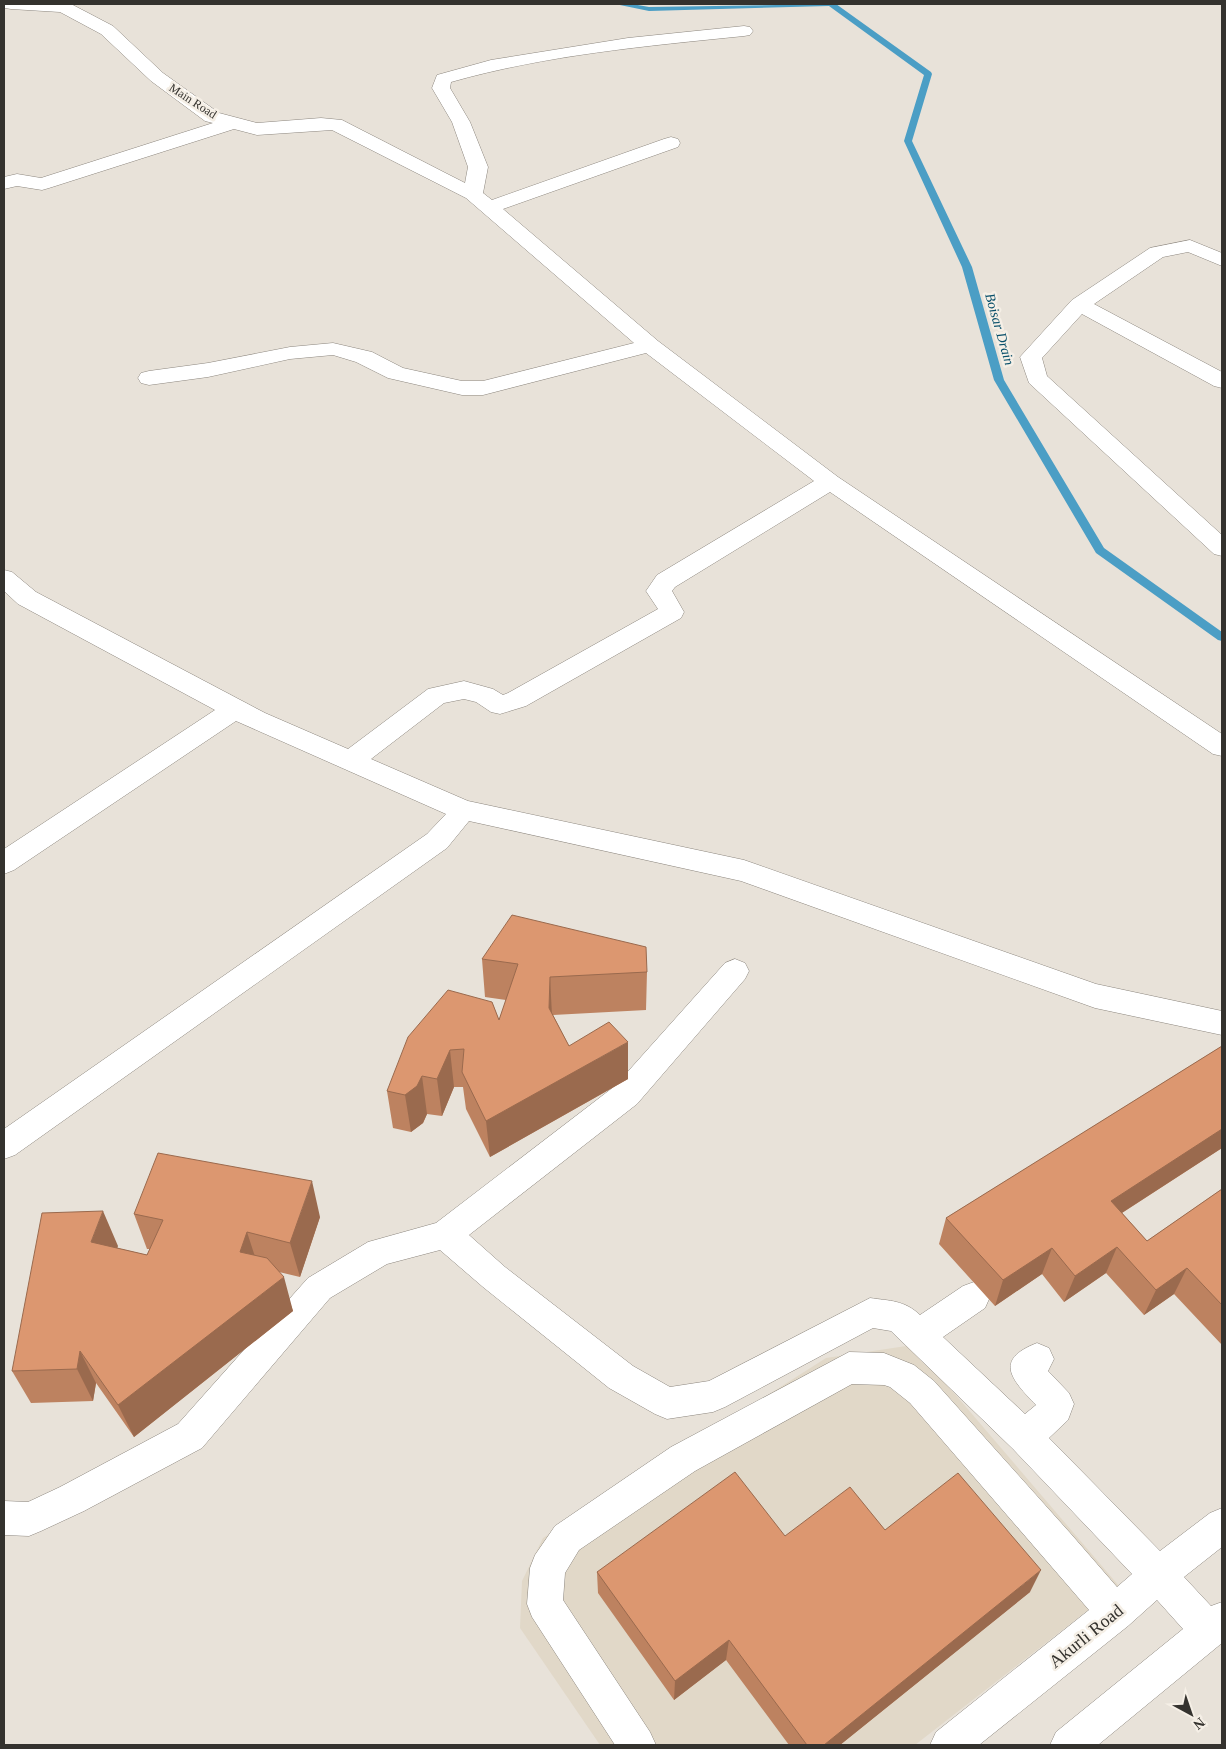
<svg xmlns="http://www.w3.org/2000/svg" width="1226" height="1749" font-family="'Times New Roman',serif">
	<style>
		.built { fill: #e1d8c8 }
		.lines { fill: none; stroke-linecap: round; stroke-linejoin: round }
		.stream { fill: #4b9ec5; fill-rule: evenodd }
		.minor-casing { stroke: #8c867e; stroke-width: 1 }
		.minor { fill: #fff; fill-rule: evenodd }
		.wall { fill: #bd8260 }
		.shaded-wall { fill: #9a6a4e }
		.building { fill: #dc9770; stroke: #9a6a4e }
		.labels { text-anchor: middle; stroke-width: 5; stroke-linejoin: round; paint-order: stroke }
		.far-street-label { font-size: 12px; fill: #34322e; stroke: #f5efe6 }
		.far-water-label { font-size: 14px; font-style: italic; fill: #084f6a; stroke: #f5efe6 }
		.near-street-label { font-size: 18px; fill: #34322e; stroke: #f5efe6 }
	</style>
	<rect width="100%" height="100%" fill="#e8e2d9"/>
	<!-- built -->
	<path class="built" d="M913,1345L1119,1586L915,1745H600L520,1628L522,1581L543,1538L826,1358Z"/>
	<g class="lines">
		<!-- stream -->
		<path class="stream" d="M615,4H632L649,7L836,4L931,72L932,74L912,141L972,267L1004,380L1104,548L1222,632V641L1218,640L1096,553L994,380L962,267L904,141L924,75L829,6L649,11Z"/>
		<defs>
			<path id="minor" d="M4,4H71L113,26L163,73L219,113L257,123L321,118L342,120L465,183L468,167L452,122L432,88L437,75L491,60L628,38L744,26L750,27L753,31L750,35L744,36C646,46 546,55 451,82L450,88L470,122L488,167L483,193L492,200L664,139L671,137L678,139L680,143L678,147L503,209L658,341L838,477L1222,734V756L1213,754L830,492L675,587L672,591L684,612L681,618L526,706L500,714L491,712L476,702L464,699L444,703L371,759L468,801L744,860L1096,984L1222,1011V1035L1095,1008L741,881L469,821L447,848L15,1155L4,1159V1129L427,834L446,814L236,721L14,870L4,874V849L215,710L18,604L4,591V570L12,572L36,592L265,713L348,749L428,689L464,681L493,689L503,695L508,693L658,609L646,591L657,575L814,481L646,353L483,395H462L388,378L356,362L333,355L290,359L208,377L149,385L141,383L138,378L141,373L149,371L208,363L290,347L333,343L372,352L403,368L462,381H483L634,343L466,198L332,130L257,135L234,129L49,188L42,190L17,186L4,189V177L17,174L41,178L213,123L205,121L151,81L101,34L60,12L11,9L5,8Z
				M1190,240L1222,253V266L1188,252L1163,257L1094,304L1222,372V388L1214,386L1082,314L1042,358L1047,376L1222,535V556L1214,554L1029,383L1020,357L1072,300L1150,248Z
				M735,959L745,963L749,971L745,979L637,1104L469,1235L505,1267L633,1366L670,1387L709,1381L870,1298C890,1301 904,1300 920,1315L963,1286L974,1282L985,1286L990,1297L985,1308L943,1337L1025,1414L1036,1405C1012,1380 993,1360 1037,1343L1049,1348L1054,1359L1048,1371L1069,1393L1074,1404L1068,1420L1049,1438L1160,1551L1210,1513L1222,1508V1547L1184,1577L1211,1606L1222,1602V1643L1098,1745H1050L1056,1732L1183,1629L1157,1600L1128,1626L979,1745H930L936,1732L1089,1610L910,1403L890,1387L884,1385L852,1384L695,1471L579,1550L565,1573L563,1600L650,1732L656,1745H615L532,1617L527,1604L530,1568L535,1555L555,1526L671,1447L849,1352L884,1353L914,1365L934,1381L1071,1534L1117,1587L1132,1574L1013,1449L891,1331L873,1328L725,1407L713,1412L667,1419L655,1414L609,1388L483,1287L440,1250L387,1264L330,1298L202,1448L84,1511L41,1531L29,1536L4,1535V1501L28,1502L60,1487L178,1424L308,1278L368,1242L436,1223L615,1086L725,963Z"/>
		</defs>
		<!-- minor casing -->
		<use href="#minor" class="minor-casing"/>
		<!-- minor -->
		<use href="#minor" class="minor"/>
	</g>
	<!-- wall -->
	<path class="wall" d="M482,959L647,972L646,1010L553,1015L569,1046L628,1079L490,1157L466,1109L463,1087H454L442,1116L427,1114L423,1123L411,1132L393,1128L387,1091L492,1002L499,1020L506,1000L485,997Z
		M1222,1046V1148L1122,1213L1147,1241L1222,1189V1345L1174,1294L1144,1315L1106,1273L1064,1302L1042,1274L995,1306L939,1244L946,1218Z
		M134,1214L320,1217L300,1277L279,1272L293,1311L134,1437L96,1383L93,1401L31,1403L12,1371L118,1246L117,1248L147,1255L150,1249H147Z
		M885,1530L1030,1592L840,1745H789L726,1660L674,1700L598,1593L597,1572L785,1536Z"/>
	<!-- shaded-wall -->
	<path class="shaded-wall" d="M550,977L552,1015L549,1008Z
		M628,1042V1079L490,1157L486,1121Z
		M450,1050L454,1087L442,1116L437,1079Z
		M422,1076L427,1114L423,1123L411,1132L405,1095Z
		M1222,1129V1148L1100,1227L1111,1201Z
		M312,1181L320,1217L300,1277L290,1243Z
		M103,1211L118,1246L107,1276L91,1242Z
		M247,1232L258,1266L240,1252Z
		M1117,1247L1106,1273L1064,1302L1075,1276Z
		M1052,1248L1042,1274L995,1306L1003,1280Z
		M1187,1268L1174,1294L1144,1315L1156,1290Z
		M284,1277L293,1311L134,1437L118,1405Z
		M80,1351L96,1383L93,1401L77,1369Z
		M1041,1570L1030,1592L840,1745H824Z
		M729,1640L726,1660L674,1700L675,1681Z"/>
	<!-- building -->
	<path class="building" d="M512,915L646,947L647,972L550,977L549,1008L569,1046L609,1022L628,1042L486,1121L462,1072L464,1049L450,1050L437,1079L422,1076L417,1086L405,1095L387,1091L408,1037L448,990L492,1002L499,1020L518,964L482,959Z
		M1222,1046V1129L1111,1201L1147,1241L1222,1189V1305L1187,1268L1156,1290L1117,1247L1075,1276L1052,1248L1003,1280L946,1218Z
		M158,1153L312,1181L290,1243L247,1232L240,1252L267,1258L284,1277L118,1405L80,1351L77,1369L12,1371L42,1213L103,1211L91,1242L147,1255L163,1220L134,1214Z
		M735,1472L785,1536L850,1487L885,1530L958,1473L1041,1570L824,1745H807L729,1640L675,1681L597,1572Z"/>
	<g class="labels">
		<!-- far-street labels -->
		<g class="far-street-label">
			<text transform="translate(193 101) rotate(33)" y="4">Main Road</text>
		</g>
		<!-- far-water labels -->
		<g class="far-water-label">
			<text transform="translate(1000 329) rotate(74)" y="5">Boisar Drain</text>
		</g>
		<!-- near-street labels -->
		<g class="near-street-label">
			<text transform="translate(1086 1636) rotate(-39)" y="6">Akurli Road</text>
		</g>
	</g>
	<!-- border -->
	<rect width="1226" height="1749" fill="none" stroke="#34322e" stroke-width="10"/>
	<!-- north arrow -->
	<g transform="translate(1191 1714) rotate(140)" stroke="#f5efe6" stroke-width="4" paint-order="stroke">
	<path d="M0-4L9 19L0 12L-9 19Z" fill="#34322e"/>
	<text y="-8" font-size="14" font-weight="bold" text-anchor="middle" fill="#34322e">N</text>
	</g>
</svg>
